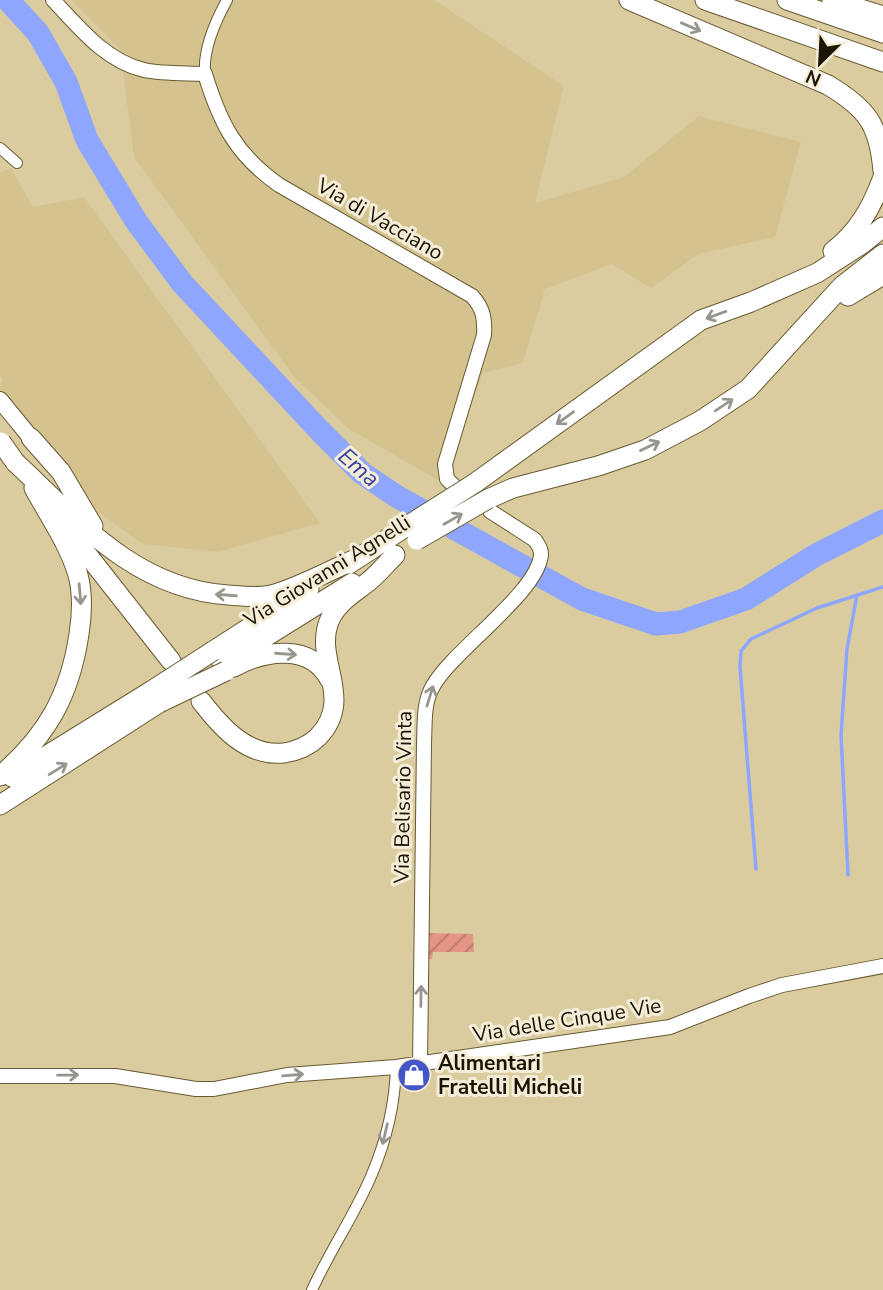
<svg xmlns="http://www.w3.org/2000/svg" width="883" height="1290" font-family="'Nunito Sans',sans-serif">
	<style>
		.built { fill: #d4c38f }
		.garden { fill: url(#garden-furrows) }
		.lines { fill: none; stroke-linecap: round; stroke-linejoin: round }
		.stream { stroke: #8fa6fe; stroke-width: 3.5 }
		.river { stroke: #8fa6fe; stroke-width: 23 }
		.street-casing { stroke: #675a31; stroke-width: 12 }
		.secondary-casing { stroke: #675a31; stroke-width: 16 }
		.primary-casing { stroke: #675a31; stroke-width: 18 }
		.highway-casing { stroke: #675a31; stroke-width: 21 }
		.street { stroke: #fff; stroke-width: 10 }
		.secondary { stroke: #fff; stroke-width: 14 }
		.primary { stroke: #fff; stroke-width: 16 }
		.highway { stroke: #fff; stroke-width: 19 }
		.highway-bridge-casing { stroke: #675a31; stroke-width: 21; stroke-linecap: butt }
		.highway-bridge { stroke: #fff; stroke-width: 19 }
		.oneway { stroke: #98958e }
		.labels { text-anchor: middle; stroke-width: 6; stroke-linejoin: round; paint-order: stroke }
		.street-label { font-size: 21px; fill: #1a1405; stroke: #f5edd7 }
		.poi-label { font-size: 21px; font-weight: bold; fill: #1a1405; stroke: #f5edd7; text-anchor: start }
		.water-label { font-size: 23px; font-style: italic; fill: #3240a3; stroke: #f5edd7 }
	</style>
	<defs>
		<pattern id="garden-furrows" width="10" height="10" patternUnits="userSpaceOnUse" patternTransform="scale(1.75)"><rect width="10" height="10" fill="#e49585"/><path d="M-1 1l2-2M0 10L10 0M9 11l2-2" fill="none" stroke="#b8786b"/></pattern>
	</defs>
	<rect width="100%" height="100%" fill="#dbcca0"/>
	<!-- built -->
	<path class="built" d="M71,0H434L564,86L535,203L624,177L699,116L801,142L775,237L698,254L651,288L612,264L545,289L523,363L483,373L443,483L349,429L295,378L134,157L120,49Z
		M11,168L33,207L84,197L320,523L218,552L143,544L91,507L0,406V386L3,380L0,376V173Z"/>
	<!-- garden -->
	<path class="garden" d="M429,933L473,934L474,952H433L432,959H428Z"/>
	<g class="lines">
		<!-- stream -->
		<path class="stream" d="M756,869L740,667L741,651L751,639L817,608L883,587
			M848,875L841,735L847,649L857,595"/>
		<!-- river -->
		<path class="river" d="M8,0L38,33L66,82L87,140L136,221L182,283L320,431L362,473L396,496L582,599L656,624L680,622L746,599L816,555L883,521"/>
		<defs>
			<path id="street" d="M205,74C203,50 216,20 227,0
				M0,148L17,163
				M312,1290C330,1250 356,1213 372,1174C386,1141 395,1102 396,1067"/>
			<path id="secondary" d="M53,0C79,27 105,61 144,70C163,74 185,73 205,74C220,123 236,155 279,185L472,296C483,308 485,318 484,335L445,464L447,479L454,486
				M420,1064L424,743C425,725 423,702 433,686C453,650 539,592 541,554C541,548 538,545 535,540L490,511
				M0,1076H115L196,1089H214L287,1075L396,1067L670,1027L749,996L782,985L883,966"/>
			<path id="primary" d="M0,400L31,438"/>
			<path id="highway" d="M629,0L828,85C868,109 879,125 883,171
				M705,0L883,62
				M787,0L883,33
				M832,0L883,16
				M833,251C858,232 872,207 883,177
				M848,296L883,275
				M31,438L61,472L93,526
				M15,462C78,521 136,589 228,595C242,596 257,598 271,595C296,589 335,568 360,557
				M475,483L701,320L751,302L817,273L862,244L883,227
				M488,499L513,488L598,466L645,450L700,421L748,389L842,286L883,254
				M68,530L171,661
				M349,564L407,526
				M213,651L309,589
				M222,664L352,583
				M234,667C265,650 311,643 330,680
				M201,701C221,727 247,757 284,753C296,751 309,746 318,737C356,698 312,659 330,619C338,602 354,593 368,582C378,574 386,564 395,555
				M0,776C47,736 70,695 79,634C82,615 83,594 78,575C69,544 49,516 34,488
				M12,777L151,691
				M0,805L159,703"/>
		</defs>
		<!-- street casing -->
		<use href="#street" class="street-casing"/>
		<!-- secondary casing -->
		<use href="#secondary" class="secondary-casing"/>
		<!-- primary casing -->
		<use href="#primary" class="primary-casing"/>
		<!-- highway casing -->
		<use href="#highway" class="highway-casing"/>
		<!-- street -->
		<use href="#street" class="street"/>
		<!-- secondary -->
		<use href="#secondary" class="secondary"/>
		<!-- primary -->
		<use href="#primary" class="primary"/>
		<!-- highway -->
		<use href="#highway" class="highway"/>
		<defs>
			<path id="highway-bridge" d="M1,442L15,462
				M407,526L475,483
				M417,540L488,499
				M151,691L213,651
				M159,703L226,671"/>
		</defs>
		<!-- highway-bridge casing -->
		<use href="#highway-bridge" class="highway-bridge-casing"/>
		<!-- highway-bridge -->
		<use href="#highway-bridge" class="highway-bridge"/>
	</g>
	<!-- one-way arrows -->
	<defs><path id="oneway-shaft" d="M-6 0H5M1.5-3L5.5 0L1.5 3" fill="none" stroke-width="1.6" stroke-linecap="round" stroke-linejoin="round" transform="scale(1.75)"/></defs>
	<g class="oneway">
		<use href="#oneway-shaft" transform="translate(691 27) rotate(23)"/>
		<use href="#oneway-shaft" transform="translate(716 315) rotate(160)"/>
		<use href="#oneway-shaft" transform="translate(724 405) rotate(-34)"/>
		<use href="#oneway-shaft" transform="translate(565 418) rotate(144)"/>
		<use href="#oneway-shaft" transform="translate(650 446) rotate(-26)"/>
		<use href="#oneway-shaft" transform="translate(453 519) rotate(-30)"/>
		<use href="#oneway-shaft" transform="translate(80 594) rotate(85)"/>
		<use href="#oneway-shaft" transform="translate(226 595) rotate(-176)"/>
		<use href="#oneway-shaft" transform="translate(286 654) rotate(4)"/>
		<use href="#oneway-shaft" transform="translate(430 696) rotate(-73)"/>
		<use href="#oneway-shaft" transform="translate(58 769) rotate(-32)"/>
		<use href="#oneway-shaft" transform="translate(421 996) rotate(-89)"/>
		<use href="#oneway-shaft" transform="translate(68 1075) rotate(-1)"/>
		<use href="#oneway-shaft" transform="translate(293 1075) rotate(-5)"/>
		<use href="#oneway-shaft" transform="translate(385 1134) rotate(103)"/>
	</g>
	<!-- icons -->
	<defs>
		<symbol id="shop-disc" viewBox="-11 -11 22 22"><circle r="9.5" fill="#4455c9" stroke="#f5edd7"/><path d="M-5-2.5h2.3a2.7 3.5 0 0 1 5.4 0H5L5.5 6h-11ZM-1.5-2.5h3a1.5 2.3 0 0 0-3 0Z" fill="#fff"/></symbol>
	</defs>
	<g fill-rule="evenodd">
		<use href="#shop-disc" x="395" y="1056" width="38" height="38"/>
	</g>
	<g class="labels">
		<!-- street labels -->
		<g class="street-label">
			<text transform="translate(380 219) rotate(30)" y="7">Via di Vacciano</text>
			<text transform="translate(327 571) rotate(-32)" y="7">Via Giovanni Agnelli</text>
			<text transform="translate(403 797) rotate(-89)" y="7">Via Belisario Vinta</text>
			<text transform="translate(567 1020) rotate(-9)" y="7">Via delle Cinque Vie</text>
		</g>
		<!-- poi labels -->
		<g class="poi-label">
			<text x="438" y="1070">Alimentari<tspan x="438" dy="24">Fratelli Micheli</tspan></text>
		</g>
		<!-- water labels -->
		<g class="water-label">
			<text transform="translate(359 467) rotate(41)" y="8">Ema</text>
		</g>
	</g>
	<!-- north arrow -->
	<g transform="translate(820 63) rotate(204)" stroke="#f5edd7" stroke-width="5" paint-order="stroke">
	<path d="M0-5L12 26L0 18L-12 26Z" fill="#1a1405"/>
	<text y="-10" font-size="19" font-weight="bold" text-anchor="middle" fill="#1a1405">N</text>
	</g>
</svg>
